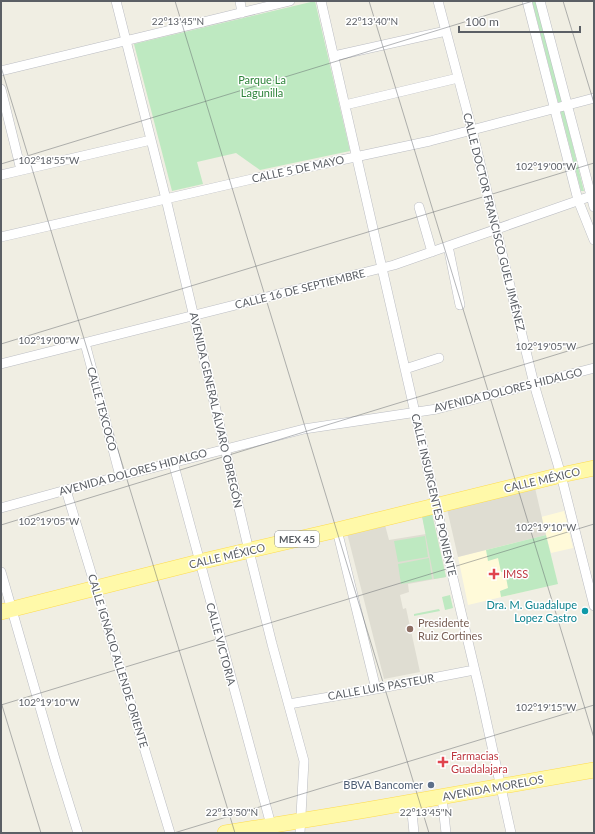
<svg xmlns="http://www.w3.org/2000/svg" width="595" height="834" font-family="Lato,sans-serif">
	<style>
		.commercial { fill: #fffad9 }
		.education { fill: #dfddd2 }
		.green { fill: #bee9c1 }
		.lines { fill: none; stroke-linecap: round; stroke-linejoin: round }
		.street-casing { stroke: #bbbdc3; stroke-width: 10 }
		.primary-casing { stroke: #fedc4e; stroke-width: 16 }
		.street { stroke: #fff; stroke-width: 9 }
		.primary { stroke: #fff9a9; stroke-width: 15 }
		.ticks { fill: none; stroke: #5b5f65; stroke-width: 1; stroke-opacity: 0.45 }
		.health-dot { fill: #e0444e; stroke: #fff; stroke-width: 1.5 }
		.culture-dot { fill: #0f9aa8; stroke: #fff; stroke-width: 1.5 }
		.education-dot { fill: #8d6e63; stroke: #fff; stroke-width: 1.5 }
		.service-dot { fill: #5c6f8a; stroke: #fff; stroke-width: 1.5 }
		.labels { text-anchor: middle; stroke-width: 3; stroke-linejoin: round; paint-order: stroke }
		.shield { fill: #fff; stroke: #8c8f93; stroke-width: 1 }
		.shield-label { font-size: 10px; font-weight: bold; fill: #5b5f65 }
		.park-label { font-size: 11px; fill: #2d8339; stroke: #fff }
		.street-label { font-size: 11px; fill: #5b5f65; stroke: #fff }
		.health-label { font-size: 11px; fill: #be3a42; stroke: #fff; text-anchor: start }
		.culture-label { font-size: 11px; fill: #0d838f; stroke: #fff; text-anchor: end }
		.education-label { font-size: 11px; fill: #785e54; stroke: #fff; text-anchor: start }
		.service-label { font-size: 11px; fill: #4e5e75; stroke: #fff; text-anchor: end }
		.ticks-label { font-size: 10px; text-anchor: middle; fill: #5b5f65; stroke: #fff; stroke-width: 3; stroke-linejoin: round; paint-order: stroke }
	</style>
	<rect width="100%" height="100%" fill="#f0eee3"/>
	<!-- commercial -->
	<path class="commercial" d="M564,511L573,548L551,553L541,517Z
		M516,542L527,591L468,605L458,557Z"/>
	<!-- education -->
	<path class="education" d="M535,488L546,535L458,557L447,509Z
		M432,514L446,577L408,584L409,592L400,595L403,609L406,608L420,672L384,679L347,533L385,525L389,540L426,534L422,516Z"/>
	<!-- green -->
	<path class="green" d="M315,1L350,151L260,170L236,153L197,162L203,184L172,191L134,44Z
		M532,1H537L584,191H581Z
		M432,514L446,577L434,579L422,516Z
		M546,535L558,584L501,597L500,591L508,588L505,572H501L498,558L488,561L486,550Z
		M425,536L428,557L398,562L394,541Z
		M429,558L432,579L401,584L398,564Z
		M450,595L453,608L445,610L442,597Z
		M439,609L440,611L414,616V614Z"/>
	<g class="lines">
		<defs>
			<path id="street" d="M116,1L166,199L225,448L249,551L272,644L304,761L300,833
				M240,1L242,13
				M321,1L448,557L480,692L511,833
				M438,1L472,130L534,384L561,475L594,606
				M527,1L578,200L594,240
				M540,1L594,207
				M334,56L446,31
				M1,71C97,47 194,25 290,1
				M1,89L21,170
				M345,105L458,78
				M1,175L151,140
				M419,207L432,252
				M1,237L252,179L430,141L594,98
				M448,246L460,305
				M85,343L120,476
				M1,364L394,265L594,195
				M405,369L439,358
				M173,462L271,825
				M66,490L170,833
				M1,508L66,490L304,429L437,409L594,368
				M337,530L376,689
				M1,572L55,759L78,833
				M289,704L376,689L474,670
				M442,797L446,833
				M411,802L414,833"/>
			<path id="primary" d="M1,612L199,562L337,530L561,475L594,468
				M225,833L366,810L594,770"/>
		</defs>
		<!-- street casing -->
		<use href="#street" class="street-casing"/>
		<!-- primary casing -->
		<use href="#primary" class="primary-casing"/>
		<!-- street -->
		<use href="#street" class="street"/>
		<!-- primary -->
		<use href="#primary" class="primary"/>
	</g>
	<!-- ticks -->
	<path class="ticks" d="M175,1L429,833M369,1L594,738M563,1L594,103M1,67L235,833M1,164L533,1M1,344L594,163M1,525L594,343M1,702L41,833M1,705L594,524M174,833L594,705"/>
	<!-- markers -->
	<g class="health-dot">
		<path d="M492 568h4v4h4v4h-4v4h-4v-4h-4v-4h4z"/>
		<path d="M441 756h4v4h4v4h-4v4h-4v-4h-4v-4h4z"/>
	</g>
	<circle class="culture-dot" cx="585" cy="611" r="4"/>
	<circle class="education-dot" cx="410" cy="629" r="4"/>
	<circle class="service-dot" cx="431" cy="785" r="4"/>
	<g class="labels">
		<!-- shield labels -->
		<rect class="shield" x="275" y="531" width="44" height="16" rx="3"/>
		<g class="shield-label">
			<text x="297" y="543">MEX 45</text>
		</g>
		<!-- park labels -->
		<g class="park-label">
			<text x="262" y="84">Parque La<tspan x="262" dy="13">Lagunilla</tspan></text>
		</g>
		<!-- street labels -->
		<g class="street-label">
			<text transform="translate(298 169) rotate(-12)" y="4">CALLE 5 DE MAYO</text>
			<text transform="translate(494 222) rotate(76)" y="4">CALLE DOCTOR FRANCISCO GUEL JIMÉNEZ</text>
			<text transform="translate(300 289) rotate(-14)" y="4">CALLE 16 DE SEPTIEMBRE</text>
			<text transform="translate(508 390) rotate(-14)" y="4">AVENIDA DOLORES HIDALGO</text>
			<text transform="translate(102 409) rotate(75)" y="4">CALLE TEXCOCO</text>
			<text transform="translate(216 410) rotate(77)" y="4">AVENIDA GENERAL ÁLVARO OBREGÓN</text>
			<text transform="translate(133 472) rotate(-15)" y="4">AVENIDA DOLORES HIDALGO</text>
			<text transform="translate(542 480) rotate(-13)" y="4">CALLE MÉXICO</text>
			<text transform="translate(434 495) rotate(77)" y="4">CALLE INSURGENTES PONIENTE</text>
			<text transform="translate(227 556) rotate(-13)" y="4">CALLE MÉXICO</text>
			<text transform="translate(221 644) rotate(75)" y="4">CALLE VICTORIA</text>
			<text transform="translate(118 661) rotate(73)" y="4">CALLE IGNACIO ALLENDE ORIENTE</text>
			<text transform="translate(381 687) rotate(-10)" y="4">CALLE LUIS PASTEUR</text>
			<text transform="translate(493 788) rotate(-10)" y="4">AVENIDA MORELOS</text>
		</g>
		<!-- health labels -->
		<g class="health-label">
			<text x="503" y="578">IMSS</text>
			<text x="451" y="760">Farmacias<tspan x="451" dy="13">Guadalajara</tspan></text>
		</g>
		<!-- culture labels -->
		<g class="culture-label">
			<text x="577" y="609">Dra. M. Guadalupe<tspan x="577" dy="13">Lopez Castro</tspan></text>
		</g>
		<!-- education labels -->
		<g class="education-label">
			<text x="418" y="627">Presidente<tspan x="418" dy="13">Ruiz Cortines</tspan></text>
		</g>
		<!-- service labels -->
		<g class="service-label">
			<text x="423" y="789">BBVA Bancomer</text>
		</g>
	</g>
	<g class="ticks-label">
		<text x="178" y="25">22°13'45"N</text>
		<text x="372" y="25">22°13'40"N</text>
		<text x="49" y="164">102°18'55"W</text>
		<text x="546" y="170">102°19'00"W</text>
		<text x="49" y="344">102°19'00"W</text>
		<text x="546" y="350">102°19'05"W</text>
		<text x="49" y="525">102°19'05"W</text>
		<text x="546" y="531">102°19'10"W</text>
		<text x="49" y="706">102°19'10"W</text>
		<text x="546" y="711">102°19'15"W</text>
		<text x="232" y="816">22°13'50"N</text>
		<text x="426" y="816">22°13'45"N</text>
	</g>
	<!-- border -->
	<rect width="595" height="834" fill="none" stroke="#5b5f65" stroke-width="4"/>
	<!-- scale -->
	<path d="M459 26v6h121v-6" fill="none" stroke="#5b5f65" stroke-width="2"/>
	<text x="465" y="26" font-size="12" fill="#5b5f65" stroke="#ffffff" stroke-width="3" paint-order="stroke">100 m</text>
</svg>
